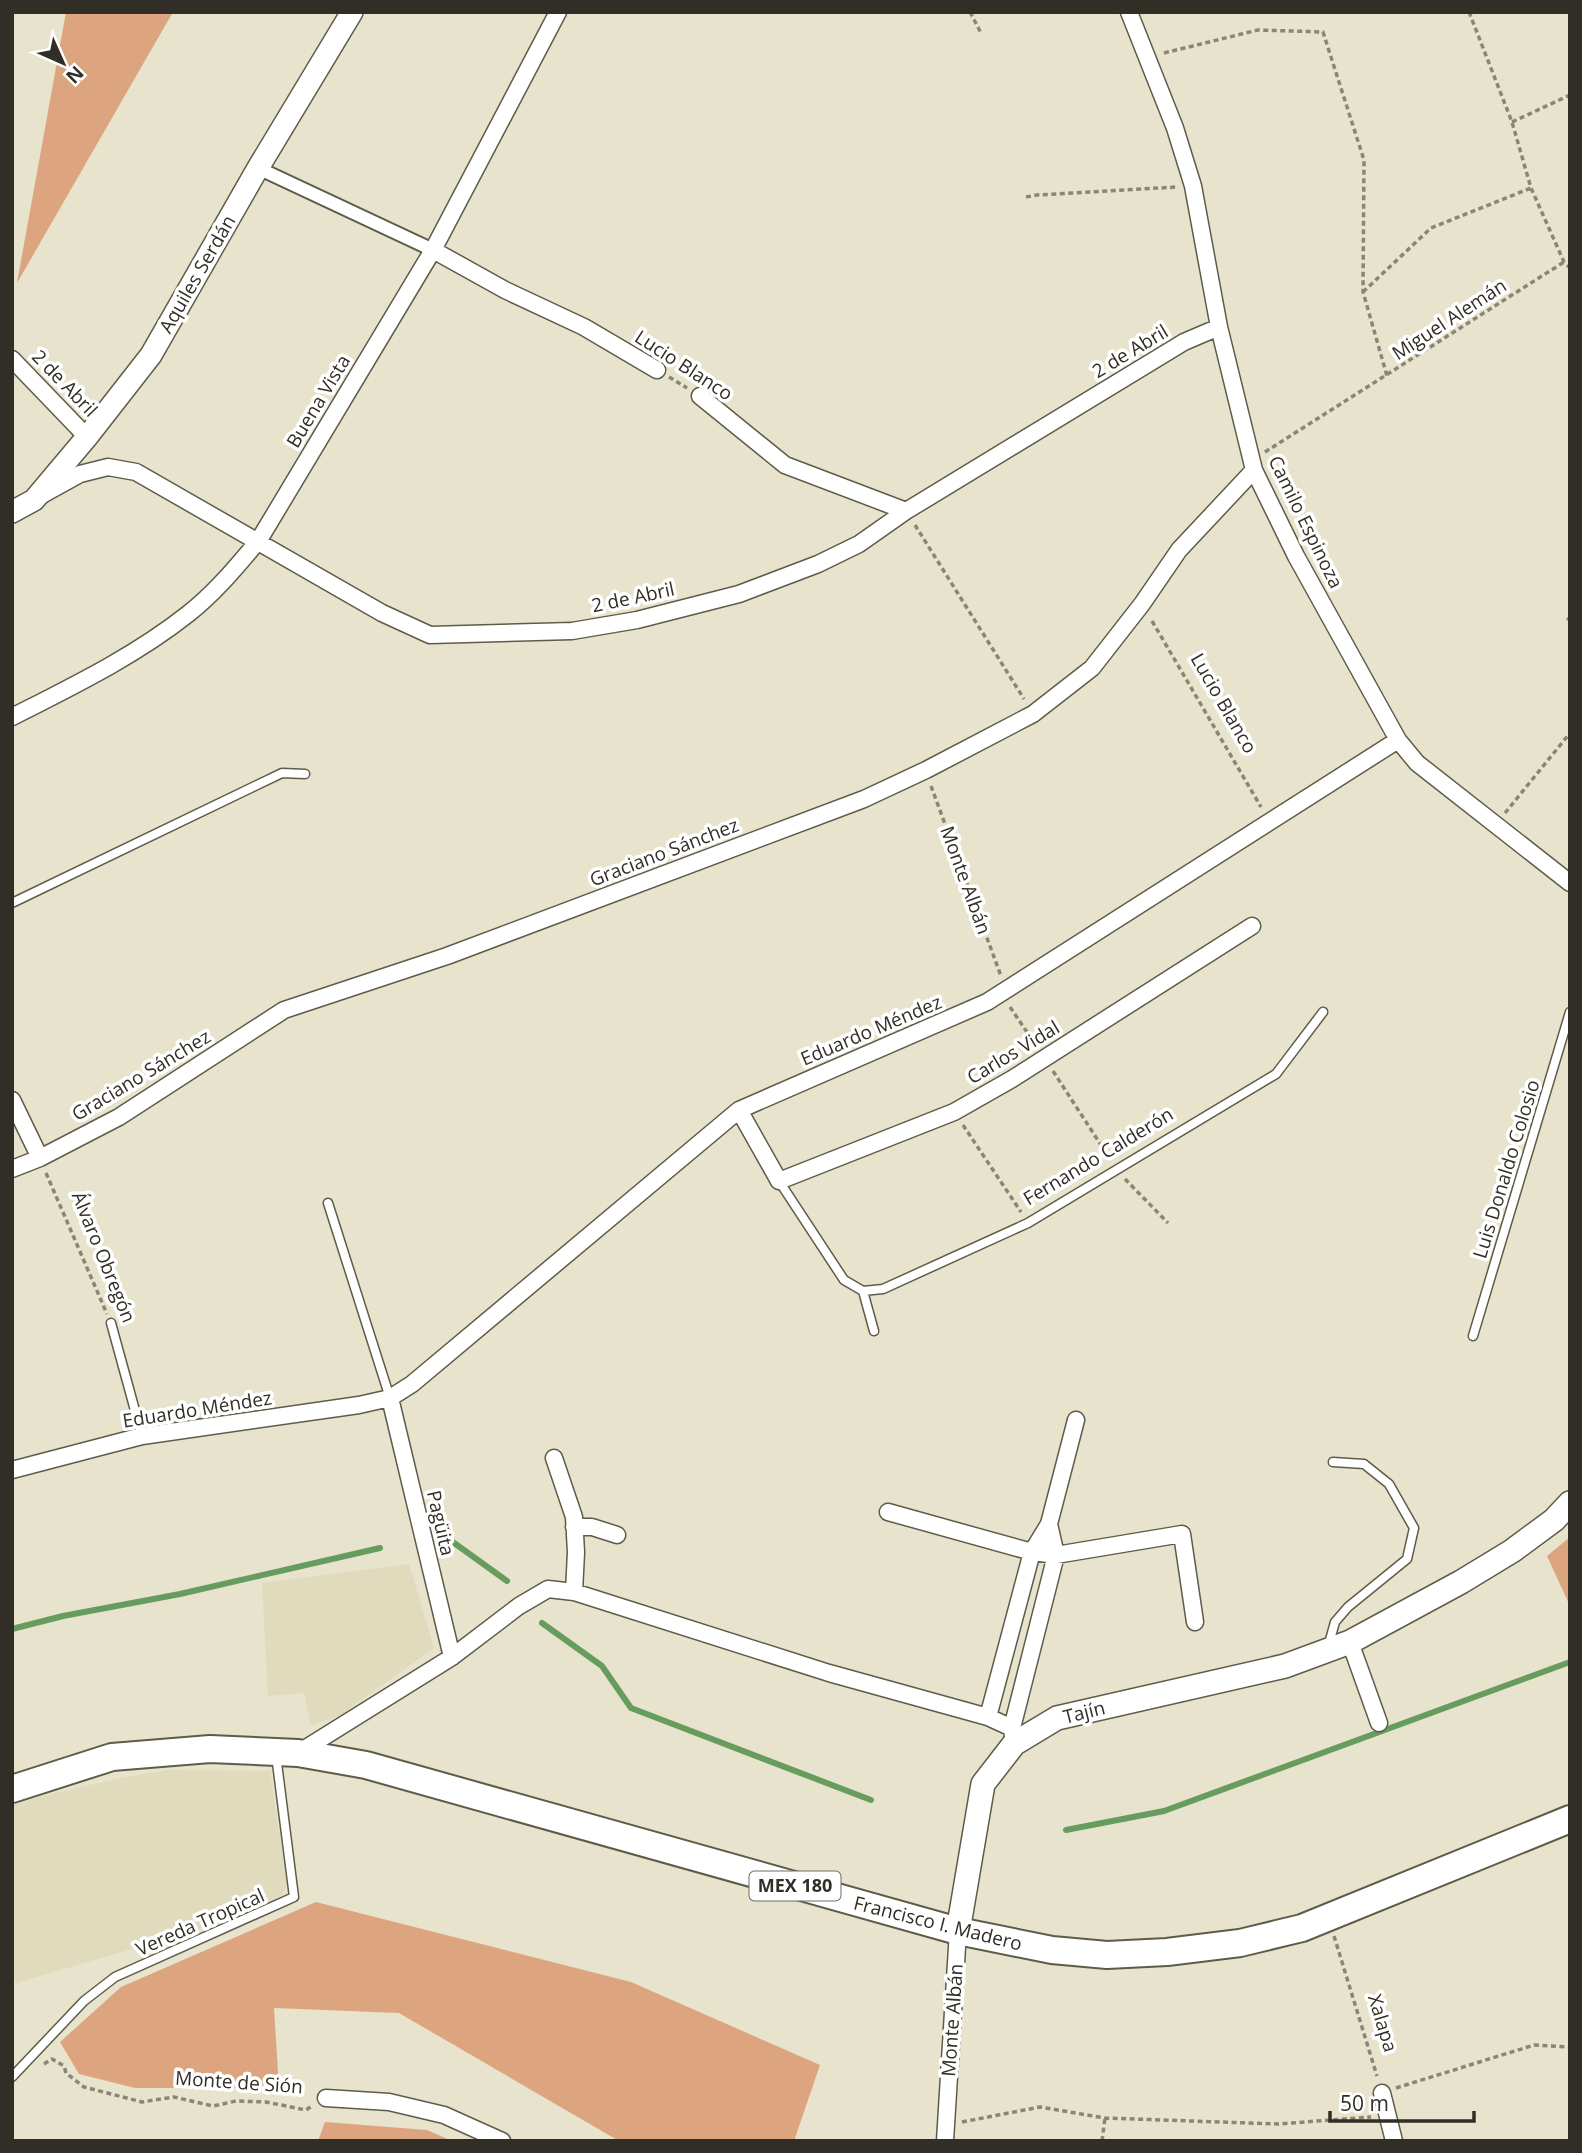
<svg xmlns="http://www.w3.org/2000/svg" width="1582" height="2153" font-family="'Open Sans',sans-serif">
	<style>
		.built { fill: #e0dbbd }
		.green { fill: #dda57f }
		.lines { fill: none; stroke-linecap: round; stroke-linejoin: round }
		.stream { stroke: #669d5e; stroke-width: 6 }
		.service-casing { stroke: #5f5b49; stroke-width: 11 }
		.pedestrian-casing { stroke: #5f5b49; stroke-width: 16 }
		.minor-casing { stroke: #5f5b49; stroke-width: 19 }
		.tertiary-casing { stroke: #5f5b49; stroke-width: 24 }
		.secondary-casing { stroke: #5f5b49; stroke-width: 26 }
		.primary-casing { stroke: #5f5b49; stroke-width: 30 }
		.path { stroke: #898677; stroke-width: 3.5; stroke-dasharray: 5 3.5; stroke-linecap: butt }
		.service { stroke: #fff; stroke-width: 8 }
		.pedestrian { stroke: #fff; stroke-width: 12 }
		.minor { stroke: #fff; stroke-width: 16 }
		.tertiary { stroke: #fff; stroke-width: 21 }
		.secondary { stroke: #fff; stroke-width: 23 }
		.primary { stroke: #fff; stroke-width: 26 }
		.labels { text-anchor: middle; stroke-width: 7; stroke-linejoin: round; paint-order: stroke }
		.shield { fill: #fff; stroke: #6e6d67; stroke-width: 2 }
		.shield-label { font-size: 18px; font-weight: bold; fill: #302e26 }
		.street-label { font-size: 19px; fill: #302e26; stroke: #fff }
	</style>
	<rect width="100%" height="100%" fill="#e7e3cd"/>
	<!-- built -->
	<path class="built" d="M409,1564L434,1648L339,1716L311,1725L304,1693L268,1696L262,1583Z
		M168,1770L270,1771L287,1884L282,1895L207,1927L16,1983L12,1965V1803L120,1778Z"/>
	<!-- green -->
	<path class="green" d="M66,12H173L17,283Z
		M1570,1537V1606L1547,1556Z
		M316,1902L631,1982L820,2065L794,2141H619L399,2013L274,2008L279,2088H135L79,2074L60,2042L121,1987Z
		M325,2122L427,2130L452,2141H318Z"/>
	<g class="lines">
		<!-- stream -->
		<path class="stream" d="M450,1540L507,1581
			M542,1623L602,1666L631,1708L871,1800
			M12,1629L63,1616L180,1594L380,1548
			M1066,1830L1164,1811L1570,1662"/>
		<defs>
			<path id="service" d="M12,903L282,773L305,774
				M779,1181L844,1280L863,1291L883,1289L1028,1223L1276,1074L1323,1012
				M328,1203L390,1398
				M863,1291L874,1331
				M111,1323L142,1436
				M1473,1336L1570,1012
				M1328,1647L1335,1622L1348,1607L1407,1559L1414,1528L1389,1484L1364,1464L1333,1462
				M12,2077L84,2001L115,1977L294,1897L276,1755"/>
			<path id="pedestrian" d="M258,168L433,250"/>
			<path id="minor" d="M1129,12L1175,128L1193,186L1219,327L1254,470L1296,556L1398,740L1417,763L1570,883
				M433,250L505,290L584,327L657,370
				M12,359L87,437
				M700,396L785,465L906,511
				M42,495L80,474L108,467L136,472L382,613L430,635L572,631L637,620L739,594L818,564L859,544L906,511L1184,342L1219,327
				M12,717C73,686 135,656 188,614C215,593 237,566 259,540L433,250L558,12
				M12,1100L40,1158
				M739,1110L779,1181L954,1112L1012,1079L1252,926
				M12,1169L40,1158L119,1117L284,1010L447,956L864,799L926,770L1033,714L1092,668L1142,604L1179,550L1254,470
				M390,1398L452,1657
				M554,1458L574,1517L576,1552L574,1592
				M12,1470L142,1436L359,1405L390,1398L412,1384L739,1110L987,1002L1398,740
				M888,1512L1032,1552L1056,1555L1182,1534L1195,1622
				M574,1527H592L617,1535
				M1350,1642L1379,1723
				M988,1717L1032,1552L1049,1524L1076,1420
				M1012,1728L1056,1555L1049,1524
				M298,1753L452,1657L519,1606L548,1589L574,1592L829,1673L988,1717L1012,1728L1014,1744
				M1382,2093L1394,2141
				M326,2098L389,2102L444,2115L502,2141
				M945,2141L958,1931"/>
			<path id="tertiary" d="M12,512L34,500L87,437L151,355L258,168L352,12"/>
			<path id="secondary" d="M958,1931L983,1784L1014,1744L1057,1718L1285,1666L1350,1642L1461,1582L1512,1551L1554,1520L1570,1503"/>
			<path id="primary" d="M12,1789L112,1757L210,1749L298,1753L366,1765L958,1931L1052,1950L1107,1955L1167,1952L1240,1943L1302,1928L1570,1819"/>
		</defs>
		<!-- service casing -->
		<use href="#service" class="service-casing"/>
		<!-- pedestrian casing -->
		<use href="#pedestrian" class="pedestrian-casing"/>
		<!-- minor casing -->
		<use href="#minor" class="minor-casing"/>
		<!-- tertiary casing -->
		<use href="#tertiary" class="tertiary-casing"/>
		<!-- secondary casing -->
		<use href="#secondary" class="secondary-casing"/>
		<!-- primary casing -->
		<use href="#primary" class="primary-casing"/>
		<!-- path -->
		<path class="path" d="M970,12L981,33
			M1469,12L1512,122L1531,188L1564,262L1570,268
			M1164,53L1258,30L1323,32L1364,160L1363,292L1387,376
			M1512,122L1570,95
			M1026,197L1037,195L1177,187
			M1363,292L1431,228L1531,188
			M669,377L687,388
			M1265,452L1564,262
			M915,525L1024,699
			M1567,618L1570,620
			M1152,621L1261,807
			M931,786L1001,976
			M1505,813L1570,733
			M1010,1007L1035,1044
			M1053,1071L1110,1159
			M963,1125L1021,1212
			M46,1173L107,1314
			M1125,1179L1168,1223
			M1334,1936L1377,2076
			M44,2064L52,2059L64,2066L66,2073L84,2087L142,2102L174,2097L213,2106L236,2101L266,2102L306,2110L312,2106
			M1396,2088L1534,2045L1570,2047
			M962,2122L1040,2107L1105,2118L1278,2124L1371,2117
			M1102,2141L1105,2118"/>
		<!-- service -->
		<use href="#service" class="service"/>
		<!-- pedestrian -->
		<use href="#pedestrian" class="pedestrian"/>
		<!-- minor -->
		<use href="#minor" class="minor"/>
		<!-- tertiary -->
		<use href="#tertiary" class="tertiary"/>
		<!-- secondary -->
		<use href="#secondary" class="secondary"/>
		<!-- primary -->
		<use href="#primary" class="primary"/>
	</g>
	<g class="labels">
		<!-- shield labels -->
		<rect class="shield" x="749.5" y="1871.5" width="91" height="29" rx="5"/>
		<g class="shield-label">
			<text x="795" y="1892">MEX 180</text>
		</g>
		<!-- street labels -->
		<g class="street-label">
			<text transform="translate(197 274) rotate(-60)" y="7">Aquiles Serdán</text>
			<text transform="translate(1449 319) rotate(-33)" y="7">Miguel Alemán</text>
			<text transform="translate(1130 351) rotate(-31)" y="7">2 de Abril</text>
			<text transform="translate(684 365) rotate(33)" y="7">Lucio Blanco</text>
			<text transform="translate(65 383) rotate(46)" y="7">2 de Abril</text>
			<text transform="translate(318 401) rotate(-59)" y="7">Buena Vista</text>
			<text transform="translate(1306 522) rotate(64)" y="7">Camilo Espinoza</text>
			<text transform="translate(633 597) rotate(-12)" y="7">2 de Abril</text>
			<text transform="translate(1224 703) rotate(60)" y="7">Lucio Blanco</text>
			<text transform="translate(664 852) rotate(-21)" y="7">Graciano Sánchez</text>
			<text transform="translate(966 880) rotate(70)" y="7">Monte Albán</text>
			<text transform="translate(871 1030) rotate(-23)" y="7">Eduardo Méndez</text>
			<text transform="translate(1013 1052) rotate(-31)" y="7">Carlos Vidal</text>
			<text transform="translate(141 1075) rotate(-31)" y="7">Graciano Sánchez</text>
			<text transform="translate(1098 1156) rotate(-31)" y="7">Fernando Calderón</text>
			<text transform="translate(1506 1169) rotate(-73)" y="7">Luis Donaldo Colosio</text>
			<text transform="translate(104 1257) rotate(68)" y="7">Álvaro Obregón</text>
			<text transform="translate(197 1409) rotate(-9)" y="7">Eduardo Méndez</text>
			<text transform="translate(441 1523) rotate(77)" y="7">Pagüita</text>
			<text transform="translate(1084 1712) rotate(-14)" y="7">Tajín</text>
			<text transform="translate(200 1922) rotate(-24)" y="7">Vereda Tropical</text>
			<text transform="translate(938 1923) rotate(14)" y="7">Francisco I. Madero</text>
			<text transform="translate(952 2020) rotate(-86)" y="7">Monte Albán</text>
			<text transform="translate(1383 2023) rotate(73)" y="7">Xalapa</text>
			<text transform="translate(239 2082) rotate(4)" y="7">Monte de Sión</text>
		</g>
	</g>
	<!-- border -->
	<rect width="1582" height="2153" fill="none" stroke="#302e26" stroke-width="28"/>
	<!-- north arrow -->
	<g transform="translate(63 63) rotate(135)" stroke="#ffffff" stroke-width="5" paint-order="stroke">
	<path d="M0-5L12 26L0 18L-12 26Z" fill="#302e26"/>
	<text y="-10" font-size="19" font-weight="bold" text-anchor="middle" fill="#302e26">N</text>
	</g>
	<!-- scale -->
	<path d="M1330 2111v10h144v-10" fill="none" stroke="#302e26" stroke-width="3.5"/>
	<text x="1340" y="2111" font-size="21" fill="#302e26" stroke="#ffffff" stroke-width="5" paint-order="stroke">50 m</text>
</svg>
